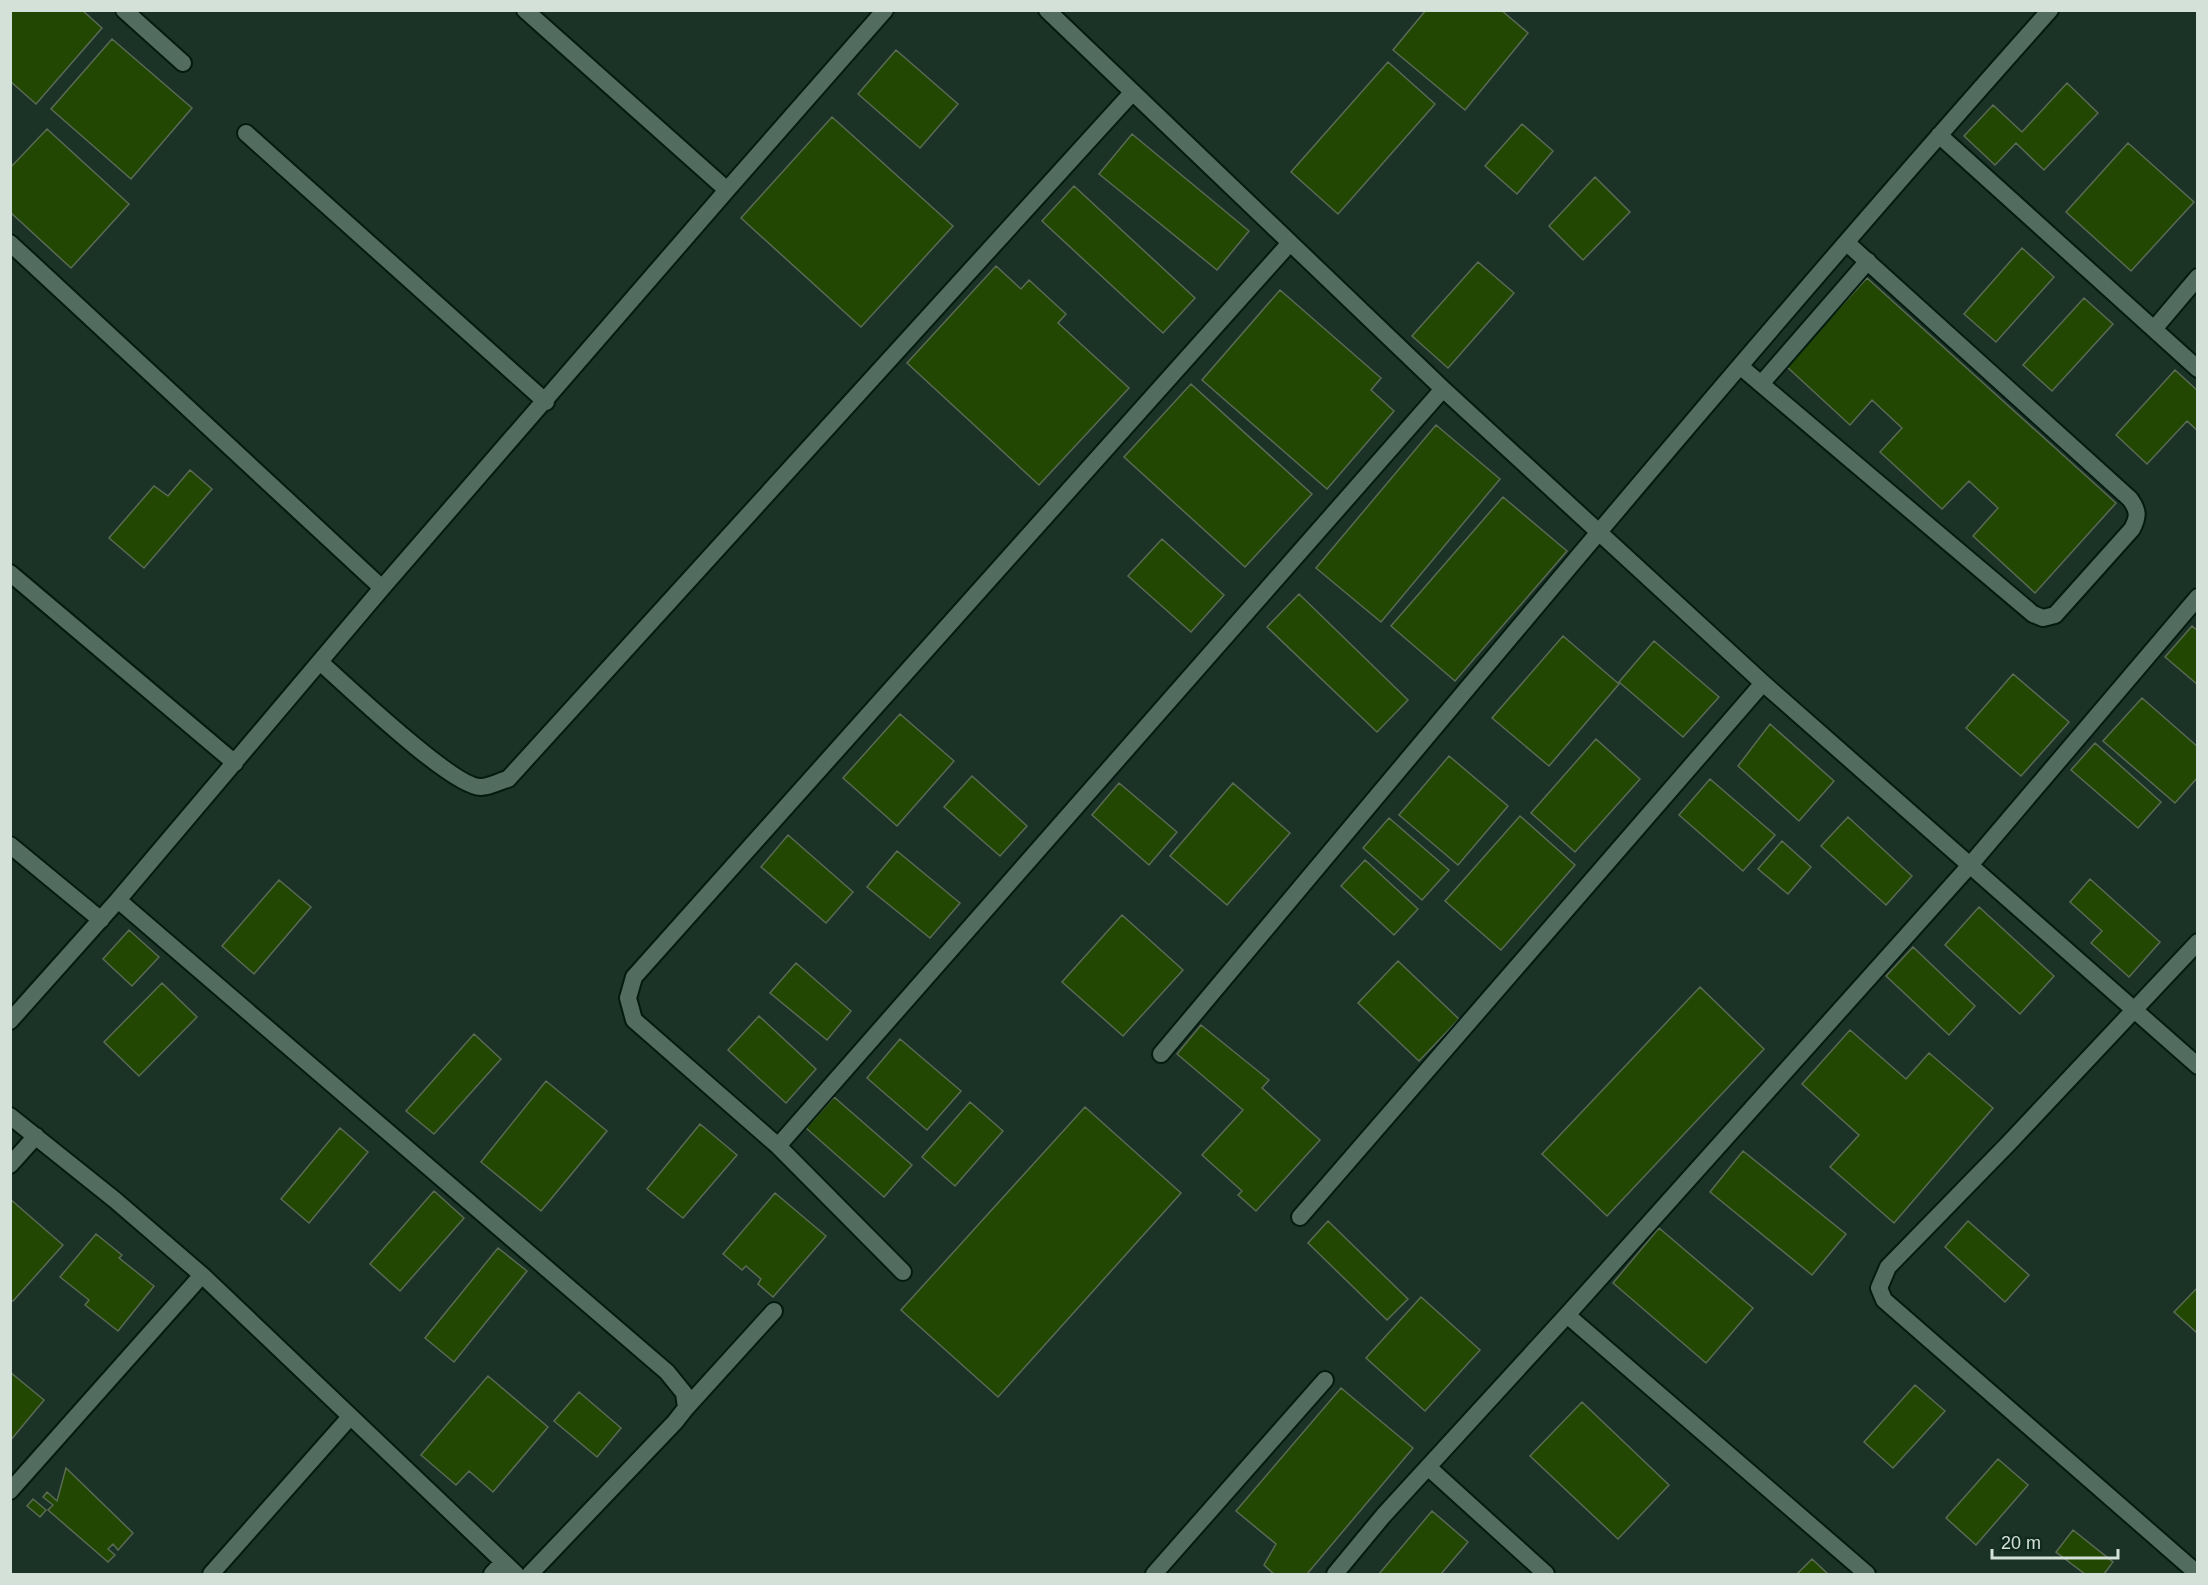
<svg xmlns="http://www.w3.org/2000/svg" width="2208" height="1585" font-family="Arial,sans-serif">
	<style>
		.building { fill: #214702; stroke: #5b6a54; stroke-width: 1.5 }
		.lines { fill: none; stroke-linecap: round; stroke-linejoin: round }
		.minor-casing { stroke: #031a10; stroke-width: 20 }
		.minor { stroke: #526c5f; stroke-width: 16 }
	</style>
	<rect width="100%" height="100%" fill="#1b3327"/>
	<!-- building -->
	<path class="building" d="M10,10H82L102,28L36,104L10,81Z
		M1426,10H1501L1528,33L1465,110L1393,50Z
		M112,39L192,108L131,179L51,109Z
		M896,50L958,104L920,148L858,94Z
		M1388,62L1435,104L1338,214L1291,172Z
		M2067,83L2098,113L2044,170L2016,143L1995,165L1964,136L1993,105L2022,132Z
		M832,117L953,226L861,327L741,218Z
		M1522,124L1553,151L1517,194L1485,166Z
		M47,129L129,204L71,268L10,212V168Z
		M1132,134L1249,231L1217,270L1099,174Z
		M2128,143L2194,202L2131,271L2066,212Z
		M1595,177L1630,212L1583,260L1549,226Z
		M1074,186L1195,298L1163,333L1042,221Z
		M2022,248L2054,277L1996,342L1964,314Z
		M1478,262L1514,293L1448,368L1412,336Z
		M996,266L1021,289L1029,280L1066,314L1058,323L1129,388L1039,485L907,363Z
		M1867,278L2116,503L2035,593L1973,536L1998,508L1969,481L1942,509L1880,452L1902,428L1872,400L1850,425L1786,366Z
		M1280,290L1381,378L1371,390L1394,411L1327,489L1202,380Z
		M2084,298L2113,324L2052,391L2023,365Z
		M2175,370L2198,391V431L2187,421L2147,464L2116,435Z
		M1191,384L1312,494L1245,567L1124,457Z
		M1436,425L1500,479L1381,622L1316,568Z
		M190,470L212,489L144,568L109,538L154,486L168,496Z
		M1503,497L1567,551L1455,681L1391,626Z
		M1162,539L1224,595L1191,632L1128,576Z
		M1299,594L1408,700L1377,732L1267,627Z
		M2192,626L2198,631V685L2165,657Z
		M1563,636L1619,684L1549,766L1492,718Z
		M1654,641L1719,697L1683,737L1619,682Z
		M2013,674L2069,722L2021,776L1966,728Z
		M2142,698L2198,747V777L2175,803L2103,741Z
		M900,714L954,761L897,826L843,778Z
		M1770,724L1834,781L1799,821L1738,766Z
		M1596,739L1640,779L1575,852L1531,813Z
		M2095,743L2161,802L2138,828L2071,770Z
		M1449,756L1508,806L1458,865L1399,815Z
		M972,776L1027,826L1000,856L944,807Z
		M1710,779L1775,835L1743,871L1679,815Z
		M1119,783L1177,832L1149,865L1092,815Z
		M1233,783L1290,833L1227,905L1170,856Z
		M1520,816L1575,865L1501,950L1445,901Z
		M1848,817L1912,876L1886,905L1821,846Z
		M1389,818L1449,870L1422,900L1363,848Z
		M788,835L853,892L826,923L761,867Z
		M1782,841L1811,867L1788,894L1758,869Z
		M897,851L960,903L930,938L867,887Z
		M1365,860L1418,909L1394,935L1341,886Z
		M2090,879L2160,942L2129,977L2091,943L2102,931L2070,902Z
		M279,880L311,907L254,974L222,946Z
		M1979,907L2054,976L2020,1014L1945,945Z
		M1122,915L1183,970L1123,1036L1062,982Z
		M129,930L159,957L132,986L103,959Z
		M1913,947L1975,1006L1949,1035L1886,976Z
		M1398,961L1459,1019L1419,1061L1358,1003Z
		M796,963L851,1011L827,1040L770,993Z
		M162,983L197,1017L139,1076L104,1042Z
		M1700,987L1764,1049L1607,1216L1542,1154Z
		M759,1016L816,1069L786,1103L728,1050Z
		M1201,1025L1269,1080L1262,1088L1320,1140L1256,1211L1238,1195L1242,1191L1202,1155L1243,1110L1177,1054Z
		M1850,1030L1906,1079L1929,1053L1993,1108L1894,1223L1830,1167L1859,1135L1802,1084Z
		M474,1034L501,1059L434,1134L406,1111Z
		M900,1039L961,1091L927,1130L867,1078Z
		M546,1081L607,1131L541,1211L481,1162Z
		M834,1097L912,1165L884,1197L806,1128Z
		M970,1102L1003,1131L955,1186L922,1157Z
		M1085,1107L1181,1193L998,1397L901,1310Z
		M700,1124L737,1155L683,1218L647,1189Z
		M340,1128L368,1152L309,1223L281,1199Z
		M1743,1151L1846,1234L1812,1275L1710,1192Z
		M434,1191L464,1218L400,1291L370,1264Z
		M775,1193L826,1236L773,1297L758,1284L761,1279L746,1266L742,1270L723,1254Z
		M10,1199L63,1245L13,1301L10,1299Z
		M1328,1221L1408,1299L1387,1320L1308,1243Z
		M1968,1221L2029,1275L2005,1302L1945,1247Z
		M1659,1228L1753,1308L1706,1363L1613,1283Z
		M96,1234L122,1255L119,1258L154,1286L118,1331L85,1305L89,1300L60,1277Z
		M498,1248L527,1271L454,1362L425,1338Z
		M2198,1287V1330L2196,1332L2174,1312Z
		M1421,1297L1480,1350L1425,1411L1366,1358Z
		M10,1372L44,1400L10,1441Z
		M488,1376L548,1427L493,1492L469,1471L456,1485L421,1455Z
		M1915,1385L1945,1411L1893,1468L1864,1442Z
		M1341,1388L1413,1448L1307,1574H1274L1264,1565L1276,1544L1236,1511Z
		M579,1392L621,1428L597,1457L554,1421Z
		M1582,1402L1669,1485L1618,1539L1530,1456Z
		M1998,1459L2028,1485L1976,1545L1946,1518Z
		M66,1468L133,1533L118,1550L113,1544L108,1549L115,1555L108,1562L48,1510L53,1505L43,1497L47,1492L57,1501Z
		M33,1499L46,1510L40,1517L27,1506Z
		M1432,1511L1468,1542L1441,1574H1379Z
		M2073,1530L2113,1562L2104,1574H2085L2056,1552Z
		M1812,1559L1828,1574H1797Z"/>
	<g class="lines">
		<defs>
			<path id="minor" d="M124,10L183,63
				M525,10L727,190L885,10
				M1047,10L1443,389L1763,683L2198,1066
				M246,133L546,402
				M1939,135L2198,369
				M10,243L382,588
				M2154,329L2198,277
				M1741,367L2033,614L2043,618L2055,615L2132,529C2139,516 2138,510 2130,499L1847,243
				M1761,384L1868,261
				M10,573L235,763
				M320,662C346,685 453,788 481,787C489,787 500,781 508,779L1131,94
				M10,845L101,920
				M118,900L667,1372L684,1393L686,1408L675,1422L530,1574
				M2198,942L2009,1143L1888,1267L1879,1288L1884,1300L2198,1574
				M10,1021L118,900L382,588L727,190
				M1161,1054C1455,704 1746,351 2050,10
				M10,1116L115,1200L202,1275L516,1574
				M778,1146L1443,389
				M10,1165L36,1136
				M1300,1217L1763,683
				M903,1272L778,1146L634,1020L628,998L634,977L1289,244
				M1567,1315L1867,1574
				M686,1408L774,1311
				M1428,1467L1546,1574
				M10,1491L202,1275
				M211,1574L350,1417
				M492,1574L503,1562
				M1154,1574L1325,1380
				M1335,1574L1383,1516L1567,1315L1971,864L2198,597"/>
		</defs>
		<!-- minor casing -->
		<use href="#minor" class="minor-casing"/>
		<!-- minor -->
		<use href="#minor" class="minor"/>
	</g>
	<!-- border -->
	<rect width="2208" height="1585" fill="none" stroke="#d3e1d9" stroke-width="24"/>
	<!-- scale -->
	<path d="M1992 1549v9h126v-9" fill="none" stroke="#d3e1d9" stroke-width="3"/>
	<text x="2001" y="1549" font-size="18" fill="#d3e1d9" stroke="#10291e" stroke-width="4.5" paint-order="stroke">20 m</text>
</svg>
